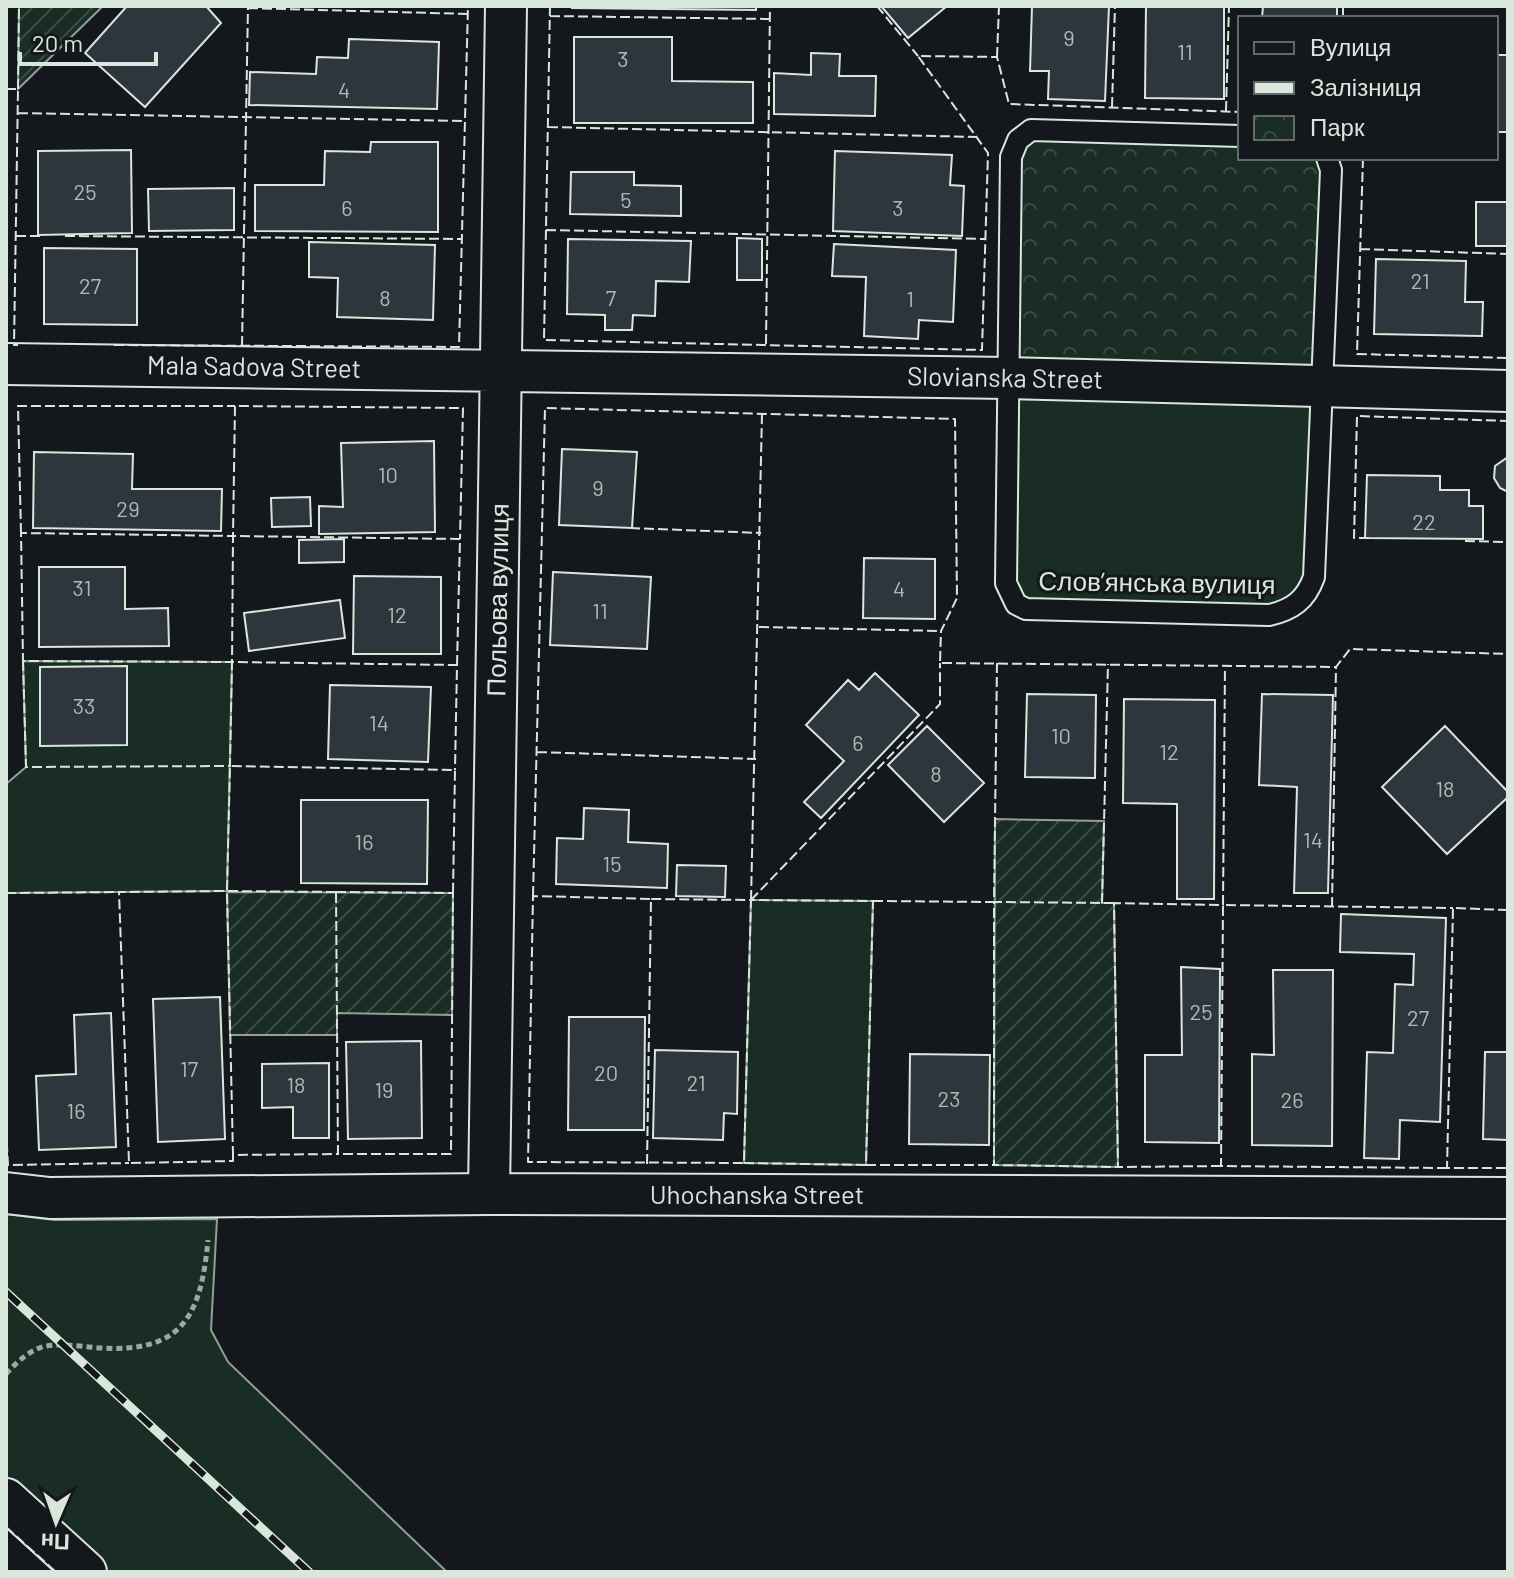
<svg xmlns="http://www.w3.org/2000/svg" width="1514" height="1578" font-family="Barlow,sans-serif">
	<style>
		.grass { fill: #1a2d24; stroke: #939e99; stroke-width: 2 }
		.park { fill: url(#park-crowns); stroke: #939e99; stroke-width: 2 }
		.garden { fill: url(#garden-furrows); stroke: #939e99; stroke-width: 2 }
		.building { fill: #2c363c; stroke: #d8e6dc; stroke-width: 2 }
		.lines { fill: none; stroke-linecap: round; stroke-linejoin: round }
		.service-casing { stroke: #d8e6dc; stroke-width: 24 }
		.minor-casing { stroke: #d8e6dc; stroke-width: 44 }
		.path { stroke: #9da8a2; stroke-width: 5; stroke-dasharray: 6 4; stroke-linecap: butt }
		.service { stroke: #14181c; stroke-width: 20 }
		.minor { stroke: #14181c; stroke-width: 40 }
		.rail-casing { stroke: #d8e6dc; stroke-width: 9 }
		.rail { stroke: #14181c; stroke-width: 6; stroke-dasharray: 18; stroke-linecap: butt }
		.fence { stroke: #d8e6dc; stroke-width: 2; stroke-dasharray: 10 4; stroke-linecap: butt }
		.labels { text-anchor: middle; stroke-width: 6; stroke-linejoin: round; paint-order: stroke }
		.number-label { font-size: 22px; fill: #adbab4 }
		.street-label { font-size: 26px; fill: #d8e6dc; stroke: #14181c }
	</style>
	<defs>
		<pattern id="park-crowns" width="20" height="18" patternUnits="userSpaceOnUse" patternTransform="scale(2)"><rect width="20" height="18" fill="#1a2d24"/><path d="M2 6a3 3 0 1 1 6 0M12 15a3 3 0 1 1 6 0" fill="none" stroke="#3b4b43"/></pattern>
		<pattern id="garden-furrows" width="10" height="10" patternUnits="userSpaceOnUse" patternTransform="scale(2)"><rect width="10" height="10" fill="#1a2d24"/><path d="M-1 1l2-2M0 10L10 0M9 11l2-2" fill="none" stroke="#3b4b43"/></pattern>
	</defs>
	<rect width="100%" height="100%" fill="#14181c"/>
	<!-- grass -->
	<path class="grass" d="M1009,378L1323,386L1314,577L1290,610L1016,604Z
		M23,661L232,662L227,891L6,893V784L26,767Z
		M751,900L873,901L866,1165L744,1163Z
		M6,1214L55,1220L217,1219L211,1330L228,1362L447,1572H107L6,1479Z"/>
	<!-- park -->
	<path class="park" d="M1240,136V158H1327L1323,386L1009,378L1018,140Z"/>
	<!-- garden -->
	<path class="garden" d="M19,6H103L18,89Z
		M995,819L1104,821L1102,903H1114L1118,1167L994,1165Z
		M227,892L453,893L452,1015L337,1013V1035H230Z"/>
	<!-- building -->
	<path class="building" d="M127,6H206L221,23L145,107L85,53Z
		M572,6H756V10L572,8Z
		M881,6H947L908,38Z
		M1032,6H1109L1105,101L1048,99L1049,71H1030Z
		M1146,6H1224V99L1145,98Z
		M1263,6H1337V18H1262Z
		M574,37H672V81L753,82V123H574Z
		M349,39L439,42L437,109L249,105L250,72L316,74L317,57L348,58Z
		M811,53L840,54L839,76H876L875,116L774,114V73L811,75Z
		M1496,55H1508V132H1496Z
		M371,142H438V232L255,231V185H324L325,151L370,152Z
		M131,150L132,233L38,235V151Z
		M835,151L952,155L950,185L964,186L962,236L833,231Z
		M571,172H634V185L681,186V216L570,214Z
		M234,188V230L149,231L148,189Z
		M1476,202H1508V246H1476Z
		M737,238L762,239V280H737Z
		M568,239L691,241L689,282L656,281L655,316L633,315L632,330H605V315L567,314Z
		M309,242L435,245L433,320L337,317L338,278L309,277Z
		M834,244L956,250L953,322L919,320L918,339L864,336L866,277L832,276Z
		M44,248L137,249V325L44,324Z
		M1376,259L1466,261L1465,302H1483L1482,336L1374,334Z
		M434,441L435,532L319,534V506L343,507L341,443Z
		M562,449L637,452L632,528L559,525Z
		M34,452L133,454L132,489H222L221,531L33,528Z
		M1508,457V492L1500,488L1494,478L1495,466Z
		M1367,475L1440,476V490H1469V506H1483V539L1365,538Z
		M310,497L311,526L272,527L271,498Z
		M344,539V562L299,563V540Z
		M864,558L935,559V619L863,618Z
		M39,567H125V609L168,608L169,646L39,647Z
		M553,572L651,577L647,649L550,645Z
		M354,576L441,577V654H353Z
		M340,600L345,638L249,651L244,613Z
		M127,666V745L40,746V667Z
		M875,673L919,715L821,818L804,802L844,761L806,725L848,680L859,690Z
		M330,685L431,687L428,762L328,759Z
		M1027,694L1096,695L1095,778L1025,777Z
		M1262,694L1333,695L1328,893H1294L1297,787L1259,785Z
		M1124,699L1215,700L1214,899H1177V804L1123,803Z
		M927,726L984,783L944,822L888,765Z
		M1445,726L1508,792V797L1447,854L1382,787Z
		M301,800H428L427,884L301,883Z
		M584,808L629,810L628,842L668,844L667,888L556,884L557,838L583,839Z
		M677,865L726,866L725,897L676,896Z
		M1341,914L1446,918L1440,1122L1400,1120L1399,1159L1364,1158L1367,1052L1393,1053L1395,984L1413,985L1414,954L1340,952Z
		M1181,967L1220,969L1219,1143L1145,1142V1055H1182Z
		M1273,970H1333L1332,1146L1252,1145V1054L1274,1055Z
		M220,997L225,1139L158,1142L153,999Z
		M111,1013L116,1147L39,1150L36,1076L76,1074L74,1015Z
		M569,1017H645L644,1130H568Z
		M421,1041L422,1138L348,1139L346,1042Z
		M655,1050L738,1052L737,1114L724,1113L723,1140L653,1138Z
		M1485,1052H1508V1140L1483,1139Z
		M910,1054L990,1055L989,1145L909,1144Z
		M329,1063V1138H293V1107L262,1108V1064Z"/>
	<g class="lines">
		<defs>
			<path id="service" d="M1240,136L1031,130L1018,140L1011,157L1006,583L1016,604L1026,609L1269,615C1292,610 1306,600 1314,577L1331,170L1327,158"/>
			<path id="minor" d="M6,364L1009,378L1508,391
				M6,1193L50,1198L489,1194L1508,1198
				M489,1194L506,6
				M6,1499L86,1572"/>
		</defs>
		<!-- service casing -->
		<use href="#service" class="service-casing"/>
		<!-- minor casing -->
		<use href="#minor" class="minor-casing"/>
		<!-- path -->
		<path class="path" d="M6,1374C17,1362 29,1350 46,1346C63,1343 83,1347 101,1348C183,1353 201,1315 208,1240"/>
		<!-- service -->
		<use href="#service" class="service"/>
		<!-- minor -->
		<use href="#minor" class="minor"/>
		<defs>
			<path id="rail" d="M6,1292L309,1572"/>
		</defs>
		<!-- rail casing -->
		<use href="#rail" class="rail-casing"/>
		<!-- rail -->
		<use href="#rail" class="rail"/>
		<!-- fence -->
		<path class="fence" d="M550,6L544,340L982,350L988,153L918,56L997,57L1009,104L1240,112
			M877,6L918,56
			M248,8L468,14
			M550,16L770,19
			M1343,18V6
			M997,57L999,6
			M6,89H18L14,345H18
			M18,89L19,6
			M1112,107L1115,6
			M1226,111L1229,6
			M18,113L465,121
			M548,127L977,137
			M1363,158L1357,354L1508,358
			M546,230L986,239
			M16,236H41
			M65,236L461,239
			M1360,249L1508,254
			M766,344L770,6
			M114,345L459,347L468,6
			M242,346L248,6
			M630,528L761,533
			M21,533L18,406H235
			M1369,538H1354L1357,416L1508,421
			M1465,541L1508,542
			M759,627L941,631
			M23,661L26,767L230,766L232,662L457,665L455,770
			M457,665L460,539L233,536L232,662L23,661L21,533L233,536L235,406L463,408L460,539
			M537,752L756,759
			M336,892L453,893L451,1154H338Z
			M336,892L227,891L233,1155L338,1154
			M6,893L119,892
			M533,896L545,408L955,419L957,598L941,631L940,663L1336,667
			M751,900L762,414
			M751,900L940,704V663
			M873,901L994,902L997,663
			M1102,903L1108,664
			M1114,903L994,902V1165L1118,1167
			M1332,907L1336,667L1350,649L1508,654
			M1508,910L1453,908L1447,1168H1508
			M6,1128L8,1165L129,1163
			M233,1155V1161L129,1163L119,892L227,891L230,766L455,770L453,893
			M744,1163L866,1165L873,901L751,900
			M647,1164L651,899L533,896L528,1162L744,1163L751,900L651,899
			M866,1165H994
			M1221,1166L1118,1167L1114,903L1223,905L1225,666
			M1447,1168L1221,1166L1223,905L1453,908
			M6,1527L56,1572"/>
	</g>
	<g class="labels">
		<!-- number labels -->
		<g class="number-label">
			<text x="1069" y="46">9</text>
			<text x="1185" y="60">11</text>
			<text x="623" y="67">3</text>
			<text x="344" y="98">4</text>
			<text x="85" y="200">25</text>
			<text x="626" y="208">5</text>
			<text x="347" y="216">6</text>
			<text x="898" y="216">3</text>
			<text x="1420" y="289">21</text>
			<text x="90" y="294">27</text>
			<text x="385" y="306">8</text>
			<text x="611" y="306">7</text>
			<text x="910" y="307">1</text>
			<text x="388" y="483">10</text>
			<text x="598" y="496">9</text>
			<text x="128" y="517">29</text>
			<text x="1424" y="530">22</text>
			<text x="82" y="596">31</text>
			<text x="899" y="597">4</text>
			<text x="600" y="619">11</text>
			<text x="397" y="623">12</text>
			<text x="84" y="714">33</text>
			<text x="379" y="731">14</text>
			<text x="1061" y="744">10</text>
			<text x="858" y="751">6</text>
			<text x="1169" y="760">12</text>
			<text x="936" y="782">8</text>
			<text x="1445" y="797">18</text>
			<text x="1313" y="848">14</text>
			<text x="364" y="850">16</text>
			<text x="612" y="872">15</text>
			<text x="1201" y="1020">25</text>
			<text x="1418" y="1026">27</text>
			<text x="189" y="1077">17</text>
			<text x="606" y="1081">20</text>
			<text x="696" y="1091">21</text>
			<text x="296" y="1093">18</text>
			<text x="384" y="1098">19</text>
			<text x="949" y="1107">23</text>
			<text x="1292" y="1108">26</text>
			<text x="76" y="1119">16</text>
		</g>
		<!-- street labels -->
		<g class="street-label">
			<text transform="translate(254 367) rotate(1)" y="9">Mala Sadova Street</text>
			<text transform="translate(1005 378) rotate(1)" y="9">Slovianska Street</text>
			<text transform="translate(1157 583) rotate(1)" y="9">Словʼянська вулиця</text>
			<text transform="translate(498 600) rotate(-89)" y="9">Польова вулиця</text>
			<text x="757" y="1204">Uhochanska Street</text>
		</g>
	</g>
	<!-- border -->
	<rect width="1514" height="1578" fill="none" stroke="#d8e6dc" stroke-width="16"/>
	<!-- legend -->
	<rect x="1238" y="16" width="260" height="144" fill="#14181c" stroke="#626a69" stroke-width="2"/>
	<rect x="1254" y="42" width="40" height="12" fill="#14181c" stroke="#626a69" stroke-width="2"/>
	<text x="1310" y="56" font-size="24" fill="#d8e6dc">Вулиця</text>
	<rect x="1254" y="82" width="40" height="12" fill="#d8e6dc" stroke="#626a69" stroke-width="2"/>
	<text x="1310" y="96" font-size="24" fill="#d8e6dc">Залізниця</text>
	<rect x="1254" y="116" width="40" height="24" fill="url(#park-crowns)" stroke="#626a69" stroke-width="2"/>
	<text x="1310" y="136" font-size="24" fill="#d8e6dc">Парк</text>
	<!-- north arrow -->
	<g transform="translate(56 1522) rotate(182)" stroke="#14181c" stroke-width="6" paint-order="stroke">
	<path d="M0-6L14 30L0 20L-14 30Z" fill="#d8e6dc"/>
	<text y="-12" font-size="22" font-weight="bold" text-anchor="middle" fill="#d8e6dc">Пн</text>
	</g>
	<!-- scale -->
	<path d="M20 52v12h136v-12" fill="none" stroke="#d8e6dc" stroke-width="4"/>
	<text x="32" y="52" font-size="24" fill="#d8e6dc" stroke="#14181c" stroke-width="6" paint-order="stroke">20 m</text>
</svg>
